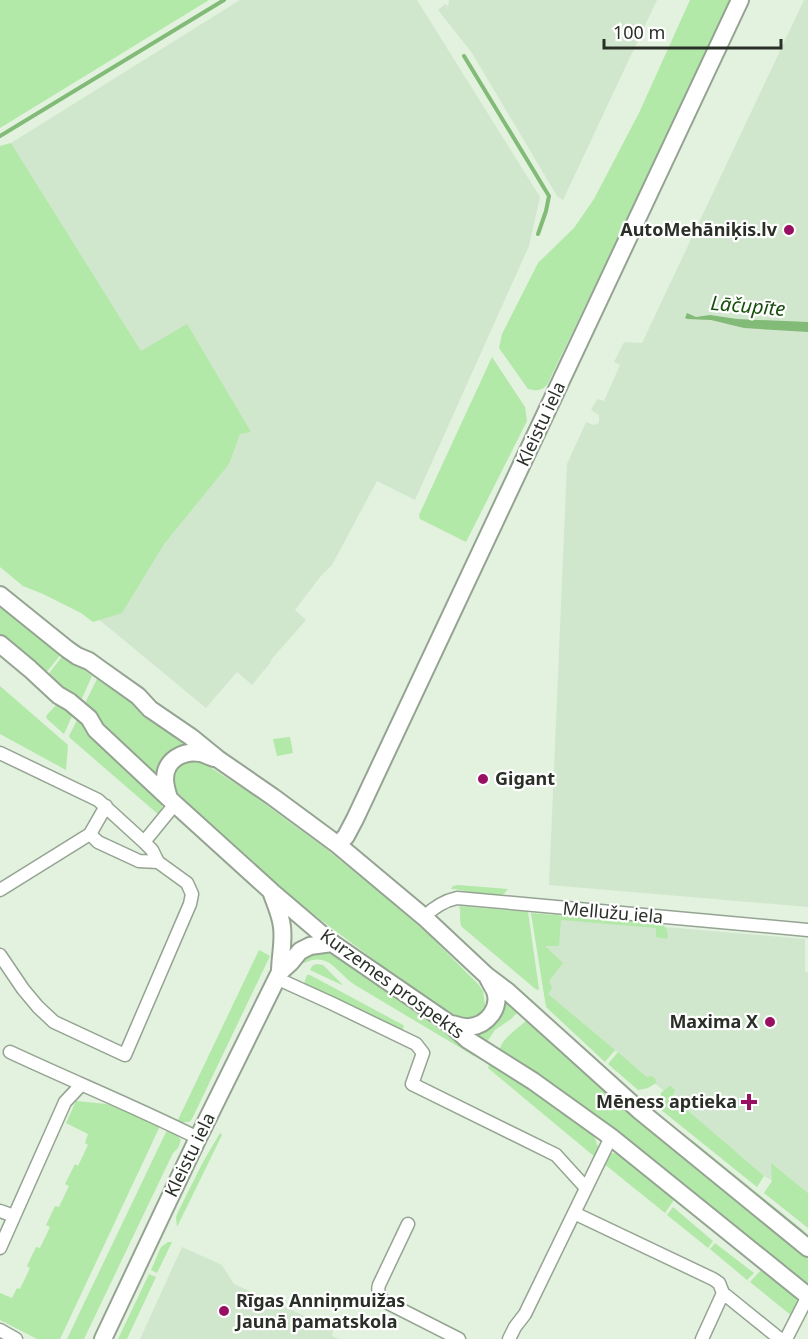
<svg xmlns="http://www.w3.org/2000/svg" width="808" height="1339" font-family="'Noto Sans',sans-serif">
	<style>
		.built { fill: #d1e7cd }
		.green { fill: #b2e8a8 }
		.water { fill: #82ba78 }
		.lines { fill: none; stroke-linecap: round; stroke-linejoin: round }
		.stream { stroke: #82ba78; stroke-width: 4 }
		.street-casing { stroke: #95a492; stroke-width: 15 }
		.secondary-casing { stroke: #95a492; stroke-width: 20 }
		.street { stroke: #fff; stroke-width: 12 }
		.secondary { stroke: #fff; stroke-width: 16 }
		.poi-dot { fill: #991063; stroke: #fff; stroke-width: 2 }
		.labels { text-anchor: middle; stroke-width: 4.5; stroke-linejoin: round; paint-order: stroke }
		.poi-label { font-size: 18px; font-weight: bold; fill: #2a3028; stroke: #fff; text-anchor: end }
		.street-label { font-size: 18px; fill: #2a3028; stroke: #fff }
		.water-label { font-size: 20px; font-style: italic; fill: #194f0e; stroke: #fff }
	</style>
	<rect width="100%" height="100%" fill="#e2f2de"/>
	<!-- built -->
	<path class="built" d="M240,0H417L540,197L529,246L415,500L377,481L332,565L321,576L295,610L306,620L270,661L271,662L252,685L237,672L206,708L85,608L224,439L251,431L141,351L11,143Z
		M449,0H657L563,200L557,196L472,53L438,10L445,4L448,6Z
		M804,0H808V907L549,885L567,464L586,422L594,425L599,423V415L591,410L597,399L604,401L620,365L614,362L624,342L642,343Z
		M538,916L805,939V972H808V1193L783,1173L772,1181L764,1176L618,1052L614,1051L547,996Z
		M182,1247L222,1265L234,1284L333,1329L332,1336L339,1339H140Z"/>
	<!-- green -->
	<path class="green" d="M0,0H209L0,128Z
		M690,0H732L547,385C541,391 536,391 528,389L499,348L502,334L538,263L574,228L594,199L639,113Z
		M11,143L141,351L187,324L251,432L240,434L229,464L164,544L122,613L93,622L81,613L43,594L23,586L0,567V146Z
		M492,357L525,407L527,421L466,542L420,519L419,515Z
		M0,604L62,653L45,674L0,636Z
		M64,654L92,676L79,705L47,676Z
		M97,679L188,743L187,744C166,751 166,762 157,781L82,709Z
		M0,686L68,745L66,770L0,734Z
		M57,704H59L72,716L64,734L47,719L46,716Z
		M77,720L161,804L163,810L159,815L70,738L69,736Z
		M290,737L293,753L277,756L273,739Z
		M199,760L250,793L325,848L378,891L428,934L478,984L483,991L485,1005L479,1015L474,1018H459L417,992L321,920L297,901L242,854L176,791L173,783L174,770L183,761Z
		M458,885L508,889C505,892 505,894 501,895C490,899 464,889 451,889L453,886Z
		M459,906L528,912L539,989L537,990L533,987L462,927C458,921 462,913 459,906Z
		M531,913L654,923C665,925 667,926 668,937L666,939L656,937V928L561,920L559,946H545L563,963L549,981L552,988L548,994L615,1050L605,1062L546,1007Z
		M259,950L270,956L192,1119L189,1122H177Z
		M316,953L330,954L337,957L430,1023L479,1055L474,1056L355,985C336,972 329,951 304,963L301,962L308,955Z
		M316,964L323,965L342,984V985L310,970L312,966Z
		M307,975H310L403,1025L404,1026L401,1034L303,986Z
		M504,998L519,1011L511,1019L495,1030L486,1043L474,1034C494,1032 500,1016 504,998Z
		M528,1019L633,1114L808,1256V1288L499,1052C502,1037 517,1030 528,1019Z
		M618,1052L647,1077L652,1076L656,1080V1083L648,1088L638,1090L608,1064Z
		M490,1062L540,1095L593,1133L598,1147V1151L595,1157L488,1068Z
		M669,1086H671L675,1090L672,1097L764,1176L757,1187L660,1109L661,1093Z
		M76,1101L107,1104L160,1126L60,1339H37L0,1320V1293L12,1298L17,1288L20,1289L30,1268L27,1266L36,1247L40,1248L50,1227L46,1225L55,1206L59,1207L69,1186L65,1184L75,1164L78,1166L88,1145L85,1143L88,1134L66,1123Z
		M167,1130L177,1135L181,1140L178,1148L173,1153L84,1339H67Z
		M220,1133L222,1135L177,1227L176,1217L178,1212L203,1162Z
		M692,1140L804,1231V1232C765,1208 724,1173 691,1141Z
		M613,1153C632,1155 661,1187 674,1200L665,1213L603,1163L608,1155Z
		M771,1163L808,1193V1228L764,1193L772,1181Z
		M673,1207L713,1241L708,1248L667,1215Z
		M168,1242H172L157,1273L151,1270L161,1247Z
		M715,1243L754,1273L747,1280L710,1249Z
		M761,1270C772,1277 796,1288 797,1302C797,1307 794,1311 792,1316L750,1282Z
		M149,1274L156,1277L127,1339H118Z"/>
	<!-- water -->
	<path class="water" d="M687,313L696,317L710,315L737,319L808,322V332L744,328L711,320L687,319L685,318Z"/>
	<g class="lines">
		<!-- stream -->
		<path class="stream" d="M464,56L549,196L546,211L538,234
			M0,136L224,0"/>
		<defs>
			<path id="street" d="M0,753L98,800L144,842L175,804
				M90,834L98,842L139,861L158,862
				M0,890L90,834L106,806
				M424,917C434,907 443,901 457,898L808,930
				M0,955L23,989L38,1007L54,1022L125,1055L190,904L192,894L187,883L158,862L152,850L144,842
				M276,978L331,1003L416,1044L423,1053L412,1084L556,1155L586,1188
				M10,1052C72,1081 136,1107 198,1138
				M0,1211L14,1216
				M574,1213L713,1279L719,1283L723,1293L780,1339
				M408,1224L379,1285C377,1292 379,1296 384,1301L459,1339
				M0,1248L65,1102L81,1085
				M0,1330L16,1339
				M509,1339L515,1327L525,1314L611,1137
				M702,1339L723,1293
				M786,1339L808,1296"/>
			<path id="secondary" d="M0,595L67,649L77,656L89,661L100,669L138,696L150,709L191,737L218,759L273,797L338,845L424,917L487,976L507,991L640,1111L808,1248
				M0,644L30,669L58,695L70,702L89,718L96,730L175,804L271,891L332,943L450,1024L468,1040L533,1081L611,1137L808,1296
				M169,798C167,792 165,785 165,779C165,760 183,750 200,753C205,754 210,757 214,758
				M338,845L346,836L355,819L740,0
				M272,894C276,905 281,916 282,927C284,942 280,957 280,972
				M451,1024C457,1025 464,1028 470,1027C487,1025 501,1008 495,991C493,987 490,982 488,978
				M103,1339L198,1138L280,972L291,962L300,951L310,946L332,943"/>
		</defs>
		<!-- street casing -->
		<use href="#street" class="street-casing"/>
		<!-- secondary casing -->
		<use href="#secondary" class="secondary-casing"/>
		<!-- street -->
		<use href="#street" class="street"/>
		<!-- secondary -->
		<use href="#secondary" class="secondary"/>
	</g>
	<!-- markers -->
	<g class="poi-dot">
		<circle cx="789" cy="230" r="6"/>
		<circle cx="483" cy="779" r="6"/>
		<circle cx="770" cy="1022" r="6"/>
		<path d="M746 1093h6v6h6v6h-6v6h-6v-6h-6v-6h6z"/>
		<circle cx="224" cy="1311" r="6"/>
	</g>
	<g class="labels">
		<!-- poi labels -->
		<g class="poi-label">
			<text x="777" y="236">AutoMehāniķis.lv</text>
			<text x="495" y="785" text-anchor="start">Gigant</text>
			<text x="758" y="1028">Maxima X</text>
			<text x="737" y="1108">Mēness aptieka</text>
			<text x="236" y="1307" text-anchor="start">Rīgas Anniņmuižas<tspan x="236" dy="21">Jaunā pamatskola</tspan></text>
		</g>
		<!-- street labels -->
		<g class="street-label">
			<text transform="translate(541 424) rotate(-65)" y="6">Kleistu iela</text>
			<text transform="translate(613 913) rotate(5)" y="6">Mellužu iela</text>
			<text transform="translate(392 984) rotate(36)" y="6">Kurzemes prospekts</text>
			<text transform="translate(190 1155) rotate(-64)" y="6">Kleistu iela</text>
		</g>
		<!-- water labels -->
		<g class="water-label">
			<text transform="translate(748 306) rotate(5)" y="7">Lāčupīte</text>
		</g>
	</g>
	<!-- scale -->
	<path d="M604 39v9h177v-9" fill="none" stroke="#2a3028" stroke-width="3"/>
	<text x="613" y="39" font-size="18" fill="#2a3028" stroke="#ffffff" stroke-width="4.5" paint-order="stroke">100 m</text>
</svg>
